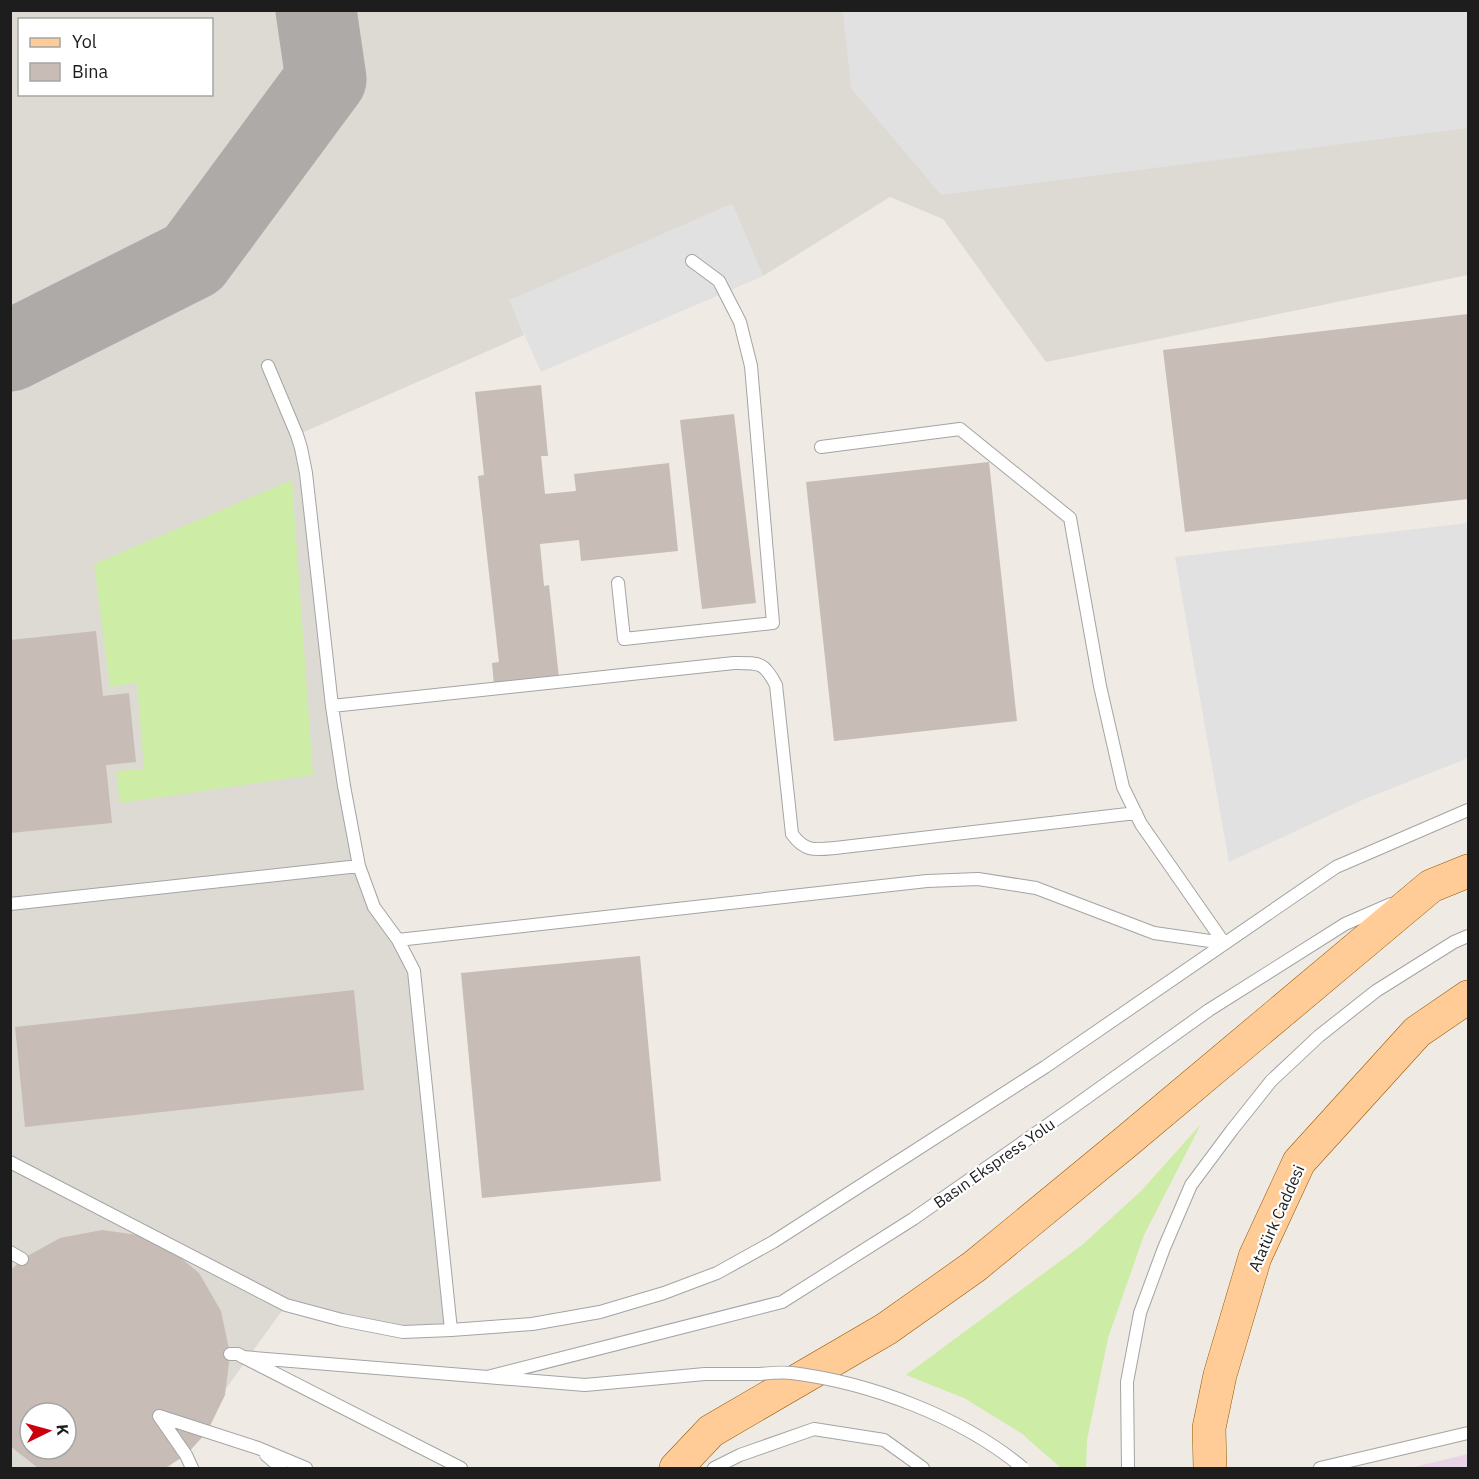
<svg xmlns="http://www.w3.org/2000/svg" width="1479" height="1479" font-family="'IBM Plex Sans',sans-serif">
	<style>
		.industrial { fill: #e9d4e6 }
		.airport { fill: #dddad4; fill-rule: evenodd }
		.grass { fill: #cdeca6 }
		.parking { fill: #e1e1e1 }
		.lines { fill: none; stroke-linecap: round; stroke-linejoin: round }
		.taxiway { stroke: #adaaa7; stroke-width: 81 }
		.building { fill: #c7bcb6; fill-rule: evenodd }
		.lane-casing { stroke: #a4a4a4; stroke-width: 14 }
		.primary-casing { stroke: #975b00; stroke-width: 34 }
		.lane { stroke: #fff; stroke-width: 12 }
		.primary { stroke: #ffcc98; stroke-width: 33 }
		.lane-bridge-casing { stroke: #a4a4a4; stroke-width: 14; stroke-linecap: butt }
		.lane-bridge { stroke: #fff; stroke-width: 12 }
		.labels { text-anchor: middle; stroke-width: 4.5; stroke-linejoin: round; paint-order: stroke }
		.street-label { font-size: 16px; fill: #1d1d1d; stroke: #fff }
	</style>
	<rect width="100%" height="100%" fill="#efeae3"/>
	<!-- industrial -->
	<path class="industrial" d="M1468,1454V1468H1410Z"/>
	<!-- airport -->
	<path class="airport" d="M10,11H1468V275L1046,362L943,219L890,197L763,276L732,204L510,301L524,335L297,435L359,866L414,971L451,1330L403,1332L286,1305L169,1468H11ZM20,20H212V94H20ZM30,1413H66V1449H30Z"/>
	<!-- grass -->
	<path class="grass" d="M292,480L313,775L120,803L116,771L144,769L137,683L110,687L94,564Z
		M1201,1124L1144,1235L1108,1338L1087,1440L1086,1468H1061L1021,1433L964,1398L906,1375L1082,1245L1141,1191Z"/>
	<!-- parking -->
	<path class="parking" d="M843,11H1468V128L941,195L851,88Z
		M732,204L763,276L541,372L509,300Z
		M1468,523V758L1360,801L1229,862L1175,557Z"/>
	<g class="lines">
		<!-- taxiway -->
		<path class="taxiway" d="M10,351L193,259L326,79L316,10"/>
	</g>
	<!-- building -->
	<path class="building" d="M1468,314V499L1185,532L1163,350Z
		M541,385L548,456H541L545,494L576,491L574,474L669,463L678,551L581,561L579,540L540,544L544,586L549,585L559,678L494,685L492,663L499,662L478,476L484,475L475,392Z
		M734,414L756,603L702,609L680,420Z
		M989,462L1017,721L834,741L806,482Z
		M96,631L103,696L129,693L136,762L106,765L112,823L10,833V640Z
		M640,956L661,1181L482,1198L461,973Z
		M354,990L364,1090L25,1127L15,1027Z
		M102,1230L138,1235L171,1250L199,1273L221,1311L230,1354L225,1395L207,1432L186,1455L165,1468H38L10,1446V1271L22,1259L60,1238ZM30,1413H66V1449H30Z"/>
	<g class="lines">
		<defs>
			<path id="lane" d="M268,366L297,435L301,448L306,473L332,706L344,786L359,866L374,907L398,940L414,971L451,1330
				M821,447L960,429L1070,518L1100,686L1123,787L1141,824L1224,943
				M618,583L624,639L773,623L751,366L740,322L719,281L692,261
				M332,706L734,663C760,663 764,662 776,685L792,834C805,852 815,850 835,848L1136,813
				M10,904L359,866
				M398,940L927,881L978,879L1036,888L1154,933L1224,943
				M10,1162L286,1305L342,1320L403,1332L451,1330L532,1324L600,1312L664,1293L717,1273L773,1242L1045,1067L1336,867L1468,810
				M10,1252L22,1259
				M230,1354H238L243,1357L461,1468
				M243,1357L585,1385L705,1374
				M487,1377L782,1302L913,1219L1072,1108L1209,1010L1345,924L1391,904
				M159,1416L258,1448L306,1468
				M159,1416L186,1455L192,1468
				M266,1455L281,1468
				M714,1468L740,1455L814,1429L884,1440L923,1468
				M1128,1468L1127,1382L1140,1313L1164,1248L1191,1185L1232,1130L1271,1081L1319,1036L1376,991L1454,942L1468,936
				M1320,1468L1468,1433"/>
			<path id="primary" d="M676,1468L711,1431L886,1329L975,1266L1127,1141L1431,886L1468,871
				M1210,1468L1209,1428L1220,1375L1255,1257L1299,1162L1417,1032L1468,997"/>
		</defs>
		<!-- lane casing -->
		<use href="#lane" class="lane-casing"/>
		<!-- primary casing -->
		<use href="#primary" class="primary-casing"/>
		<!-- lane -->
		<use href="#lane" class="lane"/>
		<!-- primary -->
		<use href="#primary" class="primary"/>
		<defs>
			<path id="lane-bridge" d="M705,1374C723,1374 741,1374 760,1374C770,1373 782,1372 792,1373C871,1383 962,1417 1023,1468"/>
		</defs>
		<!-- lane-bridge casing -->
		<use href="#lane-bridge" class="lane-bridge-casing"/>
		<!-- lane-bridge -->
		<use href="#lane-bridge" class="lane-bridge"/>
	</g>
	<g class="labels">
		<!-- street labels -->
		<g class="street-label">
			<text transform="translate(994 1163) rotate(-35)" y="6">Basın Ekspress Yolu</text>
			<text transform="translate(1276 1218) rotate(-66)" y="6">Atatürk Caddesi</text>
		</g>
	</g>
	<!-- border -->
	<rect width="1479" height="1479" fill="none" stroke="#1d1d1d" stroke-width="24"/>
	<!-- legend -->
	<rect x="18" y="18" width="195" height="78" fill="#ffffff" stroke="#a5a5a5" stroke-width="1.5"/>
	<rect x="30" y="38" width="30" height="9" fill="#ffcc98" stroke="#a5a5a5" stroke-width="1.5"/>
	<text x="72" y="48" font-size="18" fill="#1d1d1d">Yol</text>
	<rect x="30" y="63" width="30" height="18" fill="#c7bcb6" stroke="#a5a5a5" stroke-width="1.5"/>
	<text x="72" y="78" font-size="18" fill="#1d1d1d">Bina</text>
	<!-- north arrow -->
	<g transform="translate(48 1431) rotate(85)"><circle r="28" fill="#ffffff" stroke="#a5a5a5" stroke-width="1.5"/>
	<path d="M0-4.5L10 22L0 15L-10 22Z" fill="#cb000d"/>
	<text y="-9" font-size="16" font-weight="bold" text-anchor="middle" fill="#1d1d1d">K</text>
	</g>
</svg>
